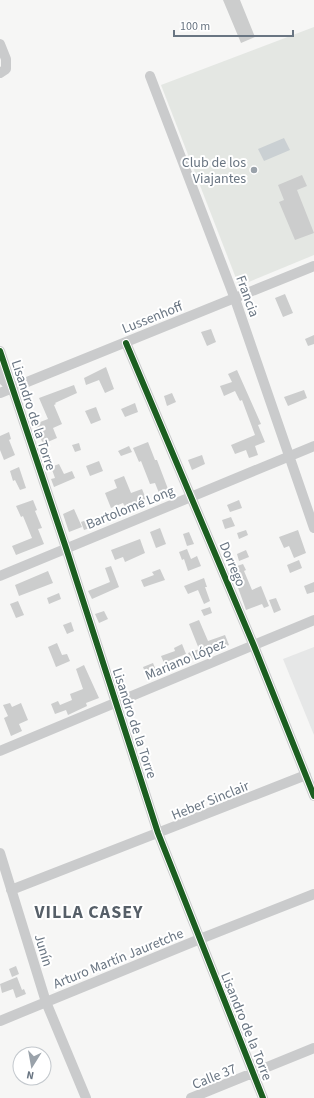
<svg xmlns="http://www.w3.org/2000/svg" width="314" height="1098" font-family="'Source Sans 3',sans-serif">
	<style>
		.built { fill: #e6e7e7 }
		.green { fill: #e4e7e3 }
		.water { fill: #cad0d3 }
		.building { fill: #cccdcd }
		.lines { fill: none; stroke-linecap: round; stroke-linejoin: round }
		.minor { stroke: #cacbcc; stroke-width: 10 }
		.cycleway-casing { stroke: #fff; stroke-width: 8 }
		.cycleway { stroke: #1b5e20; stroke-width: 6 }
		.poi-dot { fill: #9aa2aa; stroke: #fff; stroke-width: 1.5 }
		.labels { text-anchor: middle; stroke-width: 4; stroke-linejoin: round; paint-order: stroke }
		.poi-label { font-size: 14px; fill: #697582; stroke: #fff; text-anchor: end }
		.street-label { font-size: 14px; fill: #697582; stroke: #fff }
		.district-label { font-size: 18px; font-weight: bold; letter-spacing: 1px; fill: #565f68; stroke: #fff }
	</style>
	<rect width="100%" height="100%" fill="#f6f6f5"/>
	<!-- built -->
	<path class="built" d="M314,647V735L283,659Z"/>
	<!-- green -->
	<path class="green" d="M314,27V255L239,286L161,85Z"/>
	<!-- water -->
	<path class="water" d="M284,138L290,150L264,161L258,149Z"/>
	<!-- building -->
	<path class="building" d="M223,0H240L255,37L241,43Z
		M302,175L307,186L297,190L314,233L295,240L279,202L284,200L278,185Z
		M285,294L293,313L283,317L275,298Z
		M211,329L216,342L207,346L201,332Z
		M314,335V344L308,346L305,339Z
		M106,367L114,389L105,393L99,380L86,385L84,378Z
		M237,370L261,424L258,425L265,442L255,446L258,455L249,458L246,450L235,454L231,445L255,435L242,400L240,401L235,391L224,396L220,386L232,382L228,374Z
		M74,385L77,393L55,403L56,404L54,405L62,424L53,428L57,438L43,444L35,424L48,419L39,398Z
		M304,390L307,398L288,406L284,397Z
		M172,393L176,402L167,406L164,396Z
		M135,403L138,412L125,417L121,409Z
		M96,407L101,420L91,424L85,411Z
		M9,432L11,439L9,440L15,455L4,460L0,450V436Z
		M148,442L155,460H157L168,489L159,493L155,483L150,484L141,461L139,462L133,448Z
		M79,443L81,450L75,452L72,445Z
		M129,446L132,452L121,456L118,451Z
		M202,455L205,464L192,470L188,460Z
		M99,461L103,471L90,476L86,466Z
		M59,464L64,474L72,471L75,478L54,487L51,479L55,478L51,467Z
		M19,467L26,488L20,490L15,480L13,481L10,471Z
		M124,476L131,493L142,489L146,499L125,507L123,503L111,508L105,493L117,488L114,480Z
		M33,500L37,510L35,511L42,528L38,529L44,544L16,555L12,546L32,538L23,516L21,517L16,506Z
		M239,500L242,508L230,512L227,505Z
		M74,509L82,527L69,532L63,514Z
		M231,517L235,526L225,529L222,520Z
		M89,519L93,527L84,530L81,522Z
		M160,528L166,544L156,548L150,532Z
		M246,530L248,535L239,539L237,533Z
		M298,530L306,553L294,558L289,546L284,548L279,537Z
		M189,532L194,544L187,546L183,534Z
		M140,539L145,553L125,562L123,557L115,560L111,550Z
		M187,549L191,559L197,556L201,566L188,571L184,559L182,560L179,552Z
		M246,550L249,557L239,561L237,554Z
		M299,560L302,568L290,573L287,565Z
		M243,564L246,570L244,571L252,590L261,586L269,606L264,608L262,604L246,610L231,568Z
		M111,566L119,587L92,599L88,591L110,582L105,568Z
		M160,569L165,580L144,587L141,580L154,575L152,572Z
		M48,571L53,583L19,596L15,585Z
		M204,578L207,587H205L210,601L204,604L198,590L188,594L184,586Z
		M314,582V592L307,594L304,586Z
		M59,593L61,599L49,604L47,598Z
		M276,598L281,610L274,613L269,600Z
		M18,601L24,615L16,618L10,604Z
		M210,607L212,613L204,616L201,610Z
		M104,611L108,619L99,623L95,614Z
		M199,620L208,641L225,635L229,645L202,657L201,656L191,660L188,653L199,649L189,624Z
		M71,622L74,631L67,634L63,625Z
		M57,643L62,655L67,654L70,661L56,667L48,647Z
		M182,644L186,654L164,663L161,656L175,651L174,648Z
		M153,663L157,673L147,677L143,667Z
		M84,665L99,698L86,703L87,706L68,715L66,710L55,714L51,704L58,701L60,705L72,700L70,694L83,689L76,669Z
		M10,703L12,707L21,703L28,720L19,724L22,731L11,736L4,718L8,716L3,705Z
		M16,966L19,974L12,977L9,969Z
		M17,977L22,990L24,989L26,994L16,998L13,989L2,993L0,984Z"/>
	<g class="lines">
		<!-- minor -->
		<path class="minor" d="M0,44L6,59V69L0,73
			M150,76L235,299L314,528
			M126,343L254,646L314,796
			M0,351L66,548L158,833L263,1098
			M0,372L3,380L12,388
			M0,393L314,266
			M0,576L314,446
			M0,751L314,620
			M0,853L46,1002L86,1098
			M11,890L306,775
			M0,1021L200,939L314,894
			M191,1098L314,1048"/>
		<defs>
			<path id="cycleway" d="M126,343L254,646L314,796
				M0,351L66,548L158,833L263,1098"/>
		</defs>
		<!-- cycleway casing -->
		<use href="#cycleway" class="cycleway-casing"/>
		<!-- cycleway -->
		<use href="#cycleway" class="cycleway"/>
	</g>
	<!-- markers -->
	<circle class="poi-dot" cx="254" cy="170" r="4"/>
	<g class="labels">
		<!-- poi labels -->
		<g class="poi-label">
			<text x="246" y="167">Club de los<tspan x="246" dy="16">Viajantes</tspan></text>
		</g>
		<!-- street labels -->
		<g class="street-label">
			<text transform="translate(248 296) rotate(70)" y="5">Francia</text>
			<text transform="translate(152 317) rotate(-22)" y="5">Lussenhoff</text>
			<text transform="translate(34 415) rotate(72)" y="5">Lisandro de la Torre</text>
			<text transform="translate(130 507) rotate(-22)" y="5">Bartolomé Long</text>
			<text transform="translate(233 564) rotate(67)" y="5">Dorrego</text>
			<text transform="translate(185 659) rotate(-23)" y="5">Mariano López</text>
			<text transform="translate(135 723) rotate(72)" y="5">Lisandro de la Torre</text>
			<text transform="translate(210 800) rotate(-22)" y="5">Heber Sinclair</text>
			<text transform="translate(44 950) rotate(73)" y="5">Junín</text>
			<text transform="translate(118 958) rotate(-22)" y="5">Arturo Martín Jauretche</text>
			<text transform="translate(247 1026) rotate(68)" y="5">Lisandro de la Torre</text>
			<text transform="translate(214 1076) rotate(-22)" y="5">Calle 37</text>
		</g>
		<!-- district labels -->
		<g class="district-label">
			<text x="89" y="918">VILLA CASEY</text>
		</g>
	</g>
	<!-- north arrow -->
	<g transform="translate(32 1066) rotate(191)"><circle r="19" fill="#ffffff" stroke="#c3c8cd"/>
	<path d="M0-3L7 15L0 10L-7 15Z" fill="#9aa2aa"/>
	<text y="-6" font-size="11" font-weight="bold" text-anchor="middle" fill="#697582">N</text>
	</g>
	<!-- scale -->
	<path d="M174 30v6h119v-6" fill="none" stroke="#697582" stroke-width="2"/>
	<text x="180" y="30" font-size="12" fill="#697582" stroke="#ffffff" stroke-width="3" paint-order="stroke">100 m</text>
</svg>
